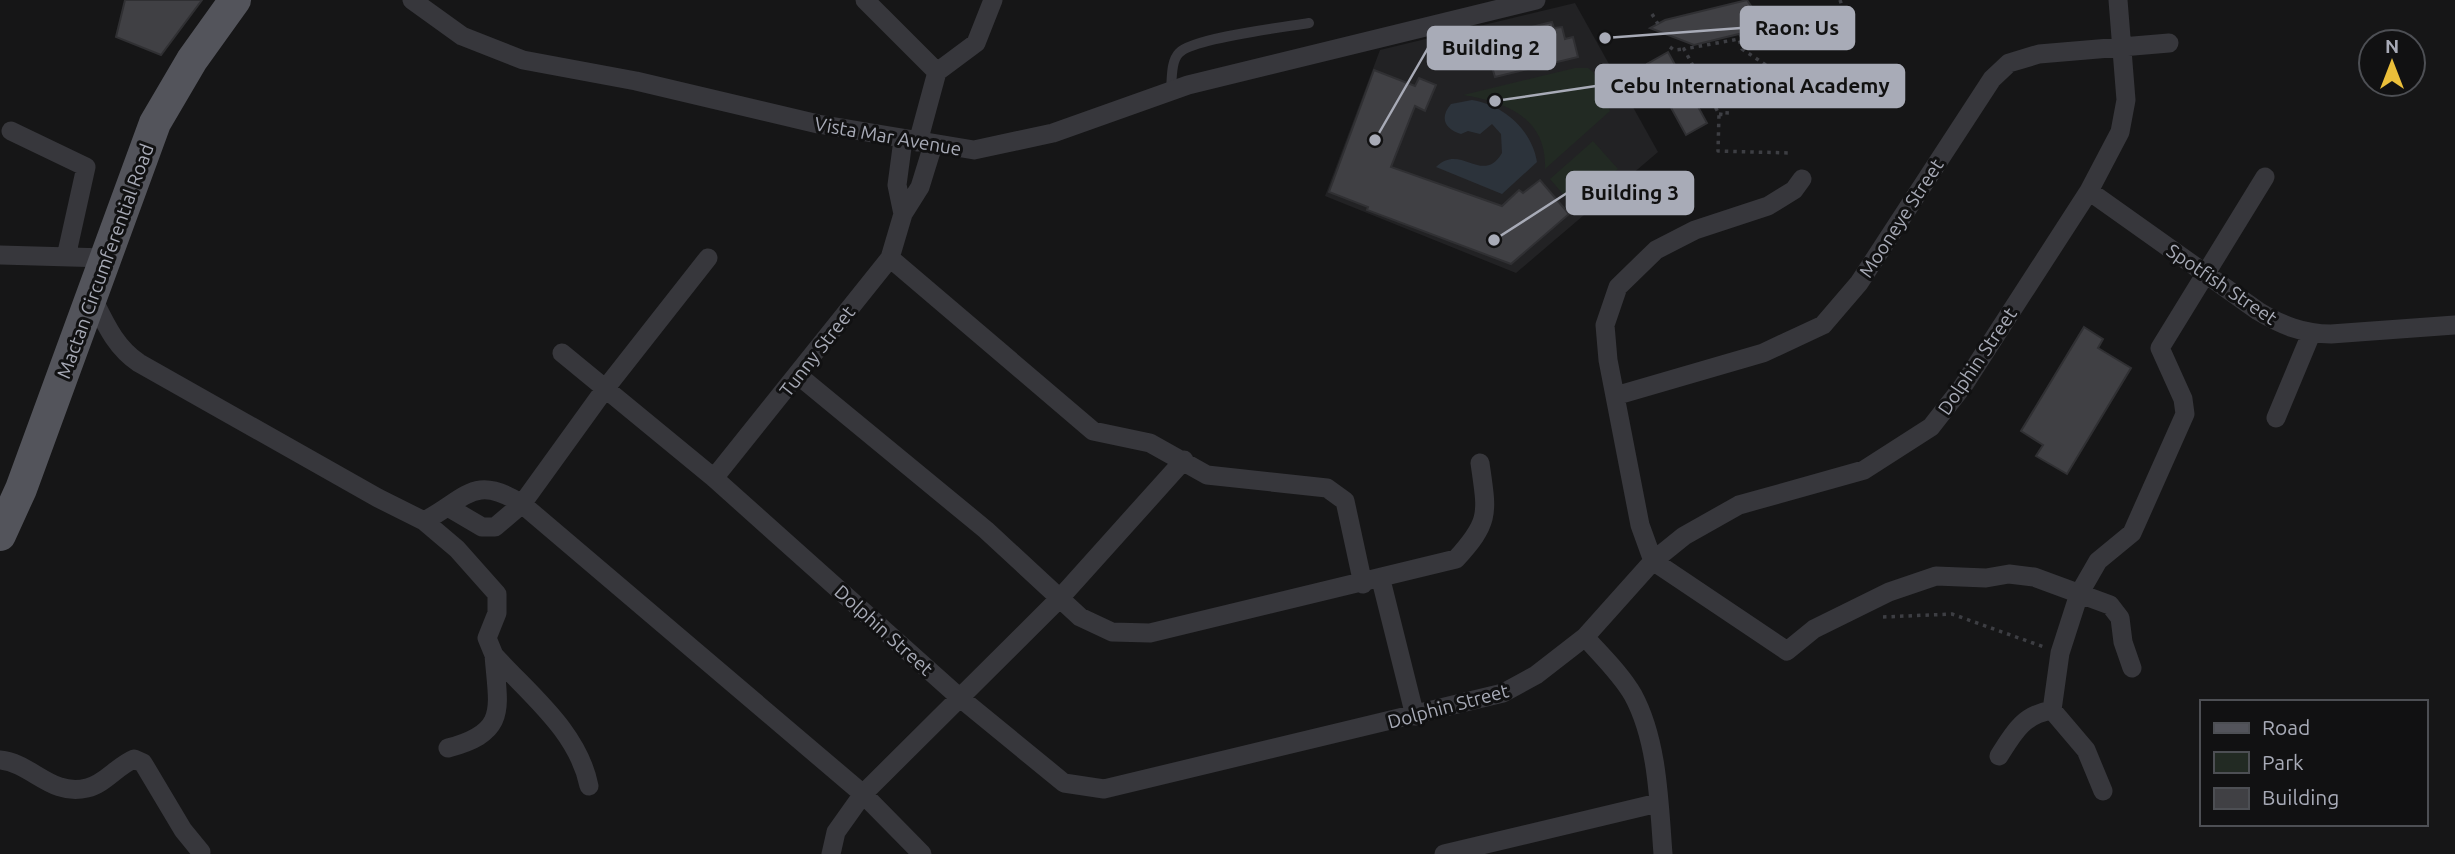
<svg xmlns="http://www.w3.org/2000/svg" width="2455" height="854" font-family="Ubuntu,sans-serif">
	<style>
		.built { fill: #222224 }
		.green { fill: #222a23 }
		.water { fill: #2c333b }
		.building { fill: #404044; stroke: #303033; stroke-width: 2 }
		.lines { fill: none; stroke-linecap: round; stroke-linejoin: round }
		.path { stroke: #3d3e43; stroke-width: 3.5; stroke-dasharray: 3.5 5; stroke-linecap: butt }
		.lane { stroke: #37373c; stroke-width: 10 }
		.street { stroke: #37373c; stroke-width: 19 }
		.primary { stroke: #53545b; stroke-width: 32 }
		.labels { text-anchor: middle; stroke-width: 6; stroke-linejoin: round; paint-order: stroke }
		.street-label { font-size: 19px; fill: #a8abb7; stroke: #111112 }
		.leader { fill: none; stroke: #a8abb7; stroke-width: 2.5 }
		.callout-dot { fill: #a8abb7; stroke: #111112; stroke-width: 2.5 }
		.callout { fill: #a8abb7; stroke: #a8abb7; stroke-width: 2.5 }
		.callout-label { font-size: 21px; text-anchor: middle; font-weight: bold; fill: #111 }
	</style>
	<rect width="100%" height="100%" fill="#161617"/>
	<!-- built -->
	<path class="built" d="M1575,3L1658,152L1516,273L1325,196L1380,50Z"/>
	<!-- green -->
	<path class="green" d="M1575,68H1588L1593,72L1610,111L1545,169C1547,117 1505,102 1463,95Z
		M1593,141L1618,169L1574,207L1550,179Z"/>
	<!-- water -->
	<path class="water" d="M1472,100C1504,105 1532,130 1537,162L1502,194L1436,167C1461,142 1482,186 1502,153L1501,134L1492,124L1480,134L1468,131L1461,134C1445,129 1439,118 1451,104Z"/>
	<!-- building -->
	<path class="building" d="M125,0H202L161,55L116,37Z
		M1747,0L1760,19L1765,42L1746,46L1739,34L1694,45L1650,28L1665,20Z
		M1552,22L1554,28L1562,27L1565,39L1573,37L1578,57L1495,77L1490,60L1483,62L1477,40Z
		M1668,52L1707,123L1686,135L1647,64Z
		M1374,70L1415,86L1419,78L1436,85L1425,111L1415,106L1391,167L1502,206L1519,190L1523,193L1540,180L1569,214L1511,264L1367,210L1368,207L1329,192Z
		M2084,327L2103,339L2098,348L2131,368L2067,474L2036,456L2043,445L2021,431Z"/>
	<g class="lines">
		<!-- path -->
		<path class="path" d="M1840,0L1852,37
			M1652,14L1658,24
			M1670,47L1674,50L1684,49
			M1719,114L1727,115L1728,100L1769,101V67L1742,49L1739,39L1684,49L1719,114L1718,151L1790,153
			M1883,617L1952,614L2044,647"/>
		<!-- lane -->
		<path class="lane" d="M1171,90C1172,78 1171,61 1179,53C1192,38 1285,27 1309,23"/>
		<!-- street -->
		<path class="street" d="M412,0L462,36L523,60L636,81L818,124L974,150L1053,133L1188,85L1536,0
			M865,0L937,72
			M11,131L86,167L66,257
			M903,140L897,185L903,214L920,187L933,145
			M918,142L937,72L976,43L993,0
			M1802,179L1794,190L1768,206L1695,230L1656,250L1618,287L1605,325L1608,360L1640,525L1653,561L1787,651L1814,629L1889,592L1936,576L1986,578L2009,574L2034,577L2110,605L2120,618L2123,642L2132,668
			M2089,191L2258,311C2281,325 2303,334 2331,334L2455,325
			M0,255L106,258
			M890,258L1093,431L1150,443L1207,475L1327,488L1345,501L1363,584
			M92,297C105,323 115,347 139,363L378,498L424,521L457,549L497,594V613L487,638L494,655C529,694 578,731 589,786
			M562,353L714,478L959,697L1064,783L1104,789L1503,693L1536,675L1585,637L1653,561L1684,536L1739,505L1864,470L1931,427L1963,386L2089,191L2120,132L2126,100L2118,0
			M799,376L986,530L1080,617L1112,632L1150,633L1456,559C1491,521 1487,513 1480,463
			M1615,396L1763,353L1823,325L1859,283L1992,79L2009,63L2039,54L2169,43
			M2276,418L2311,334
			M714,478L890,258L903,214
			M448,507L482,527H495L522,504L605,389L708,258
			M424,521C466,499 474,473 522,504L863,794L922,854
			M1381,580L1415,716
			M1585,637C1601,655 1621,674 1633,695C1658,741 1659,803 1663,854
			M448,748C509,732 498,708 494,655
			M1999,756C2014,732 2023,715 2052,710
			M0,760C32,763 51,797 87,788C105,784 117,766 134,759L143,763L183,830L201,852
			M2103,791L2086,750L2052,710L2060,653L2079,594L2098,561L2132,533L2185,414L2183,399L2160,348L2265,177
			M831,854L836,832L863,794L1060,598L1184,460
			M1444,854L1658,803"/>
		<!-- primary -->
		<path class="primary" d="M0,535L21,489L155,123L192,60L235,0"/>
	</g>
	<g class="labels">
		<!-- street labels -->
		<g class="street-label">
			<text transform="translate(888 136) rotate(10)" y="7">Vista Mar Avenue</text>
			<text transform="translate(1901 218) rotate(-57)" y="7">Mooneye Street</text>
			<text transform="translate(105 261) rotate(-70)" y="7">Mactan Circumferential Road</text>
			<text transform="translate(2222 284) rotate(34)" y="7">Spotfish Street</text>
			<text transform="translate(817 351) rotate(-52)" y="7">Tunny Street</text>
			<text transform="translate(1977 361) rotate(-56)" y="7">Dolphin Street</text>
			<text transform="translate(884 630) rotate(42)" y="7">Dolphin Street</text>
			<text transform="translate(1448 706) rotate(-15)" y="7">Dolphin Street</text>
		</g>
	</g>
	<!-- callouts -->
	<path class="leader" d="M1605 38L1741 28M1375 140L1428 48M1495 101L1596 86M1494 240L1567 193"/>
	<g class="callout-dot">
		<circle cx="1605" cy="38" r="7"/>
		<circle cx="1375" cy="140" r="7"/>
		<circle cx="1495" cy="101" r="7"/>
		<circle cx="1494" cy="240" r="7"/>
	</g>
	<g class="callout">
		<rect x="1741" y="7" width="113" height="42" rx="7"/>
		<rect x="1428" y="27" width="127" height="42" rx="7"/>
		<rect x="1596" y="65" width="308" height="42" rx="7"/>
		<rect x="1567" y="172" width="126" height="42" rx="7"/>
	</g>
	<g class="callout-label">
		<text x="1797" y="35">Raon: Us</text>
		<text x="1491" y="55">Building 2</text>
		<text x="1750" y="93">Cebu International Academy</text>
		<text x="1630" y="200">Building 3</text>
	</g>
	<!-- legend -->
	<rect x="2200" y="700" width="228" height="126" fill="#111112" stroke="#4d4f54" stroke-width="2"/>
	<rect x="2214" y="723" width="35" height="10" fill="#53545b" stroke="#4d4f54" stroke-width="2"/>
	<text x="2262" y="735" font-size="21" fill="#a8abb7">Road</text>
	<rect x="2214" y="752" width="35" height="21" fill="#222a23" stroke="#4d4f54" stroke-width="2"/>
	<text x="2262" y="770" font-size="21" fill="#a8abb7">Park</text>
	<rect x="2214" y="788" width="35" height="21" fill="#404044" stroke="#4d4f54" stroke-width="2"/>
	<text x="2262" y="805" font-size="21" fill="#a8abb7">Building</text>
	<!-- north arrow -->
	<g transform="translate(2392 63)"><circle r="33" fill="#111112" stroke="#4d4f54" stroke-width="2"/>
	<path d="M0-5L12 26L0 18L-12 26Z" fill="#ebbf3a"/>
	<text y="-10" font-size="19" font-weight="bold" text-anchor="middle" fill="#a8abb7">N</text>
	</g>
</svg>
